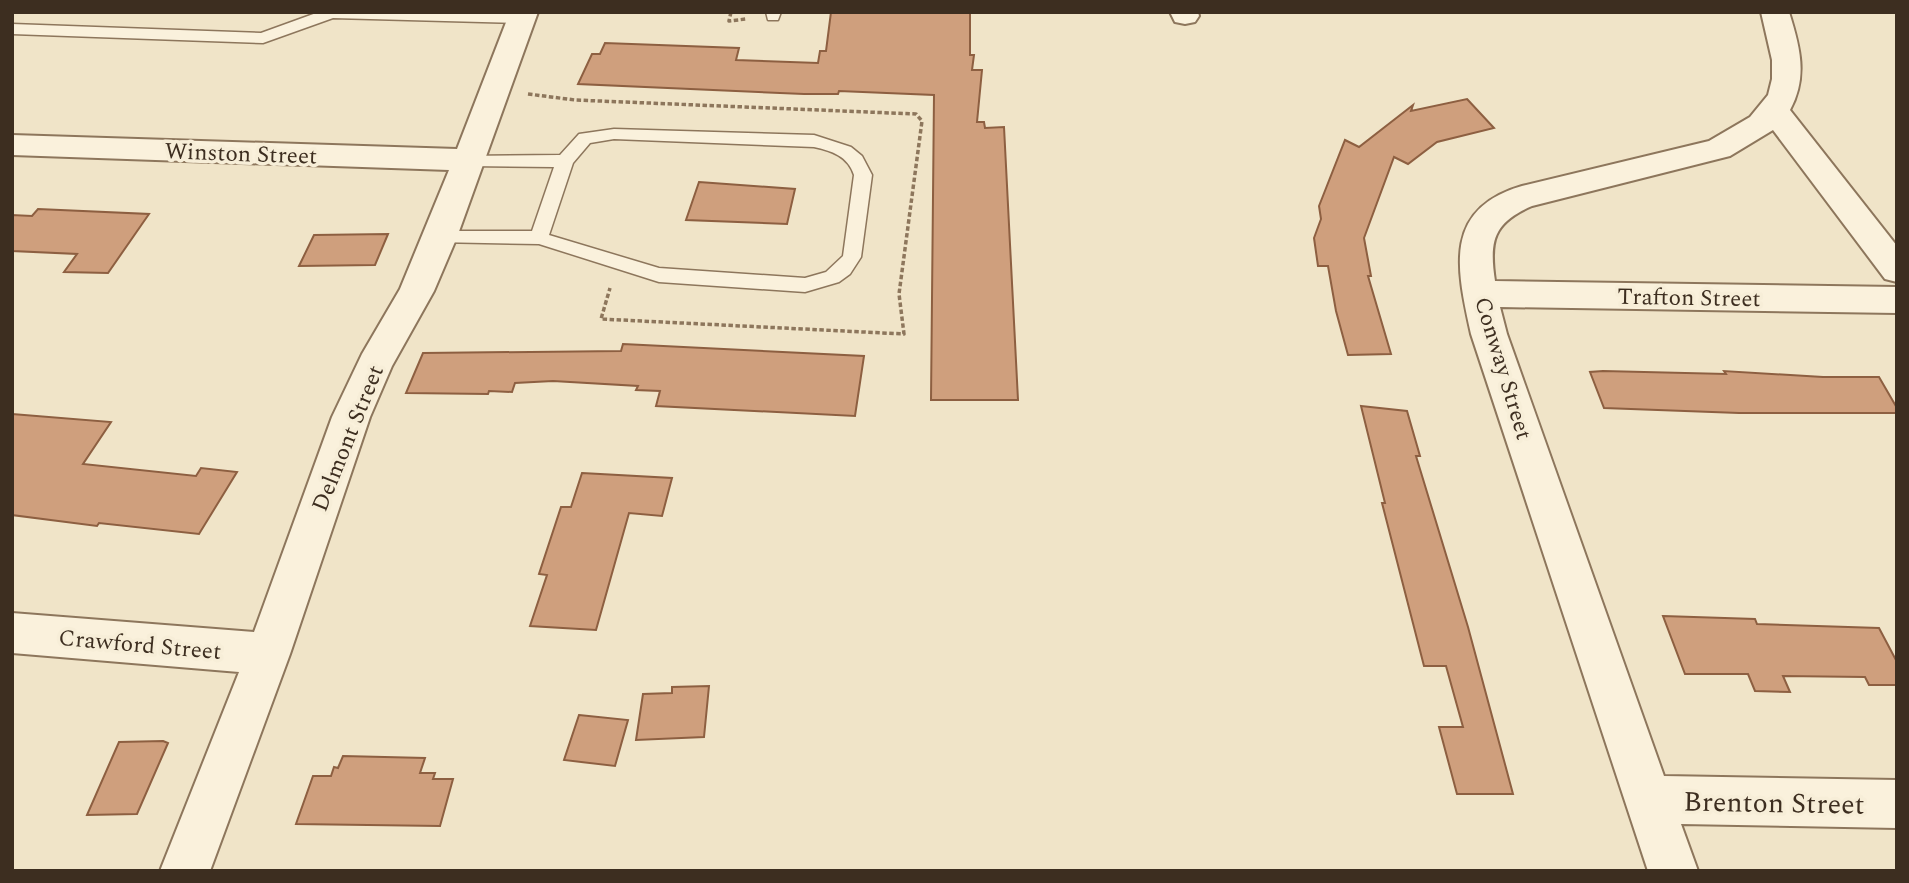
<svg xmlns="http://www.w3.org/2000/svg" width="1909" height="883" font-family="Spectral,serif">
	<style>
		.building { fill: #cf9f7d; stroke: #8d5f41; stroke-width: 2 }
		.lines { fill: none; stroke-linecap: round; stroke-linejoin: round }
		.lane-casing { stroke: #8d765c; stroke-width: 3 }
		.street-casing { stroke: #8d765c; stroke-width: 4 }
		.path { stroke: #8d765c; stroke-width: 3.5; stroke-dasharray: 4.5 2.5; stroke-linecap: butt }
		.lane { fill: #faf1dc; fill-rule: evenodd }
		.street { fill: #faf1dc; fill-rule: evenodd }
		.labels { text-anchor: middle; stroke-width: 7; stroke-linejoin: round; paint-order: stroke }
		.street-label { font-size: 23px; fill: #3d2e20; stroke: #f7eed8 }
		.near-street-label { font-size: 28px; fill: #3d2e20; stroke: #f7eed8 }
	</style>
	<rect width="100%" height="100%" fill="#f0e4c8"/>
	<!-- building -->
	<path class="building" d="M831,12H970V55H974L972,70H982L977,122H984L985,128L1004,127L1018,400H931L934,95L839,91L838,94H804L578,84L592,54H600L605,43L739,48L736,60L818,63L820,51H826Z
		M1467,99L1494,128L1437,142L1408,164L1394,157L1364,238L1371,276H1368L1391,354L1348,355L1336,311L1328,266H1318L1314,238L1321,219L1319,206L1345,140L1359,147L1413,105L1411,111Z
		M699,182L795,189L787,224L686,220Z
		M38,209L149,214L108,273L64,272L77,254L12,251V215L32,216Z
		M388,234L375,265L299,266L314,235Z
		M623,344L864,356L855,416L656,406L660,391L636,390L638,386L553,381L515,383L512,392L489,391L488,394L406,393L423,353L621,351Z
		M1603,371L1726,374L1724,371L1823,377H1879L1897,408V413H1739L1604,408L1590,372Z
		M1361,406L1407,411L1420,456H1416L1468,627L1513,794H1457L1439,727H1463L1446,666H1424L1382,503H1385Z
		M12,414L111,422L83,464L196,476L201,468L237,472L199,534L99,523L97,526L12,515Z
		M582,473L672,478L662,516L629,513L596,630L530,626L547,575L539,574L561,507H571Z
		M1663,616L1755,619L1757,624L1879,628L1897,662V685H1869L1865,677L1783,676L1790,692L1755,691L1748,674H1685Z
		M709,686L704,737L636,740L643,694L672,693V687Z
		M579,715L628,720L615,766L564,760Z
		M163,741L168,743L137,814L87,815L119,742Z
		M343,756L425,758L420,773H435L433,779H453L440,826L296,824L313,776H331L334,767L338,768Z"/>
	<g class="lines">
		<defs>
			<path id="lane" d="M319,12L522,13L530,18L522,23L333,18L263,43L12,34V24L261,33Z
				M766,12H781L778,20H768Z
				M614,129L814,135L851,147L862,156L872,175L861,257L850,274L839,282L805,292L659,282L539,244L434,242L431,237L434,232L440,231H532L554,167L469,166L463,164L460,160L463,156L560,155L579,134ZM614,139L814,147C832,151 848,156 854,175L843,256L826,272L805,278L659,268L549,235L573,163L590,143Z"/>
			<path id="street" d="M510,12H538L457,237L434,291L392,366L370,417L290,654L210,871H160L239,672L12,653V613L254,632L332,417L362,354L400,289L449,170L12,155V135L457,149Z
				M1170,12H1198L1199,16L1195,22L1185,24L1175,22Z
				M1761,12H1789C1800,47 1808,77 1790,110L1897,246V282L1885,279L1773,130L1730,156L1532,206C1493,223 1489,241 1495,281L1897,287V313L1500,307L1507,334L1664,776L1897,780V828L1681,824L1698,871H1648L1471,334C1457,270 1442,209 1522,186L1709,141L1750,117L1768,95L1772,79V60Z"/>
		</defs>
		<!-- lane casing -->
		<use href="#lane" class="lane-casing"/>
		<!-- street casing -->
		<use href="#street" class="street-casing"/>
		<!-- path -->
		<path class="path" d="M731,12L729,21L746,19
			M528,94L575,100L916,114L922,121L899,294L904,334L601,319L610,288"/>
		<!-- lane -->
		<use href="#lane" class="lane"/>
		<!-- street -->
		<use href="#street" class="street"/>
	</g>
	<g class="labels">
		<!-- street labels -->
		<g class="street-label">
			<text transform="translate(241 153) rotate(2)" y="8">Winston Street</text>
			<text transform="translate(1689 297) rotate(1)" y="8">Trafton Street</text>
			<text transform="translate(1504 368) rotate(73)" y="8">Conway Street</text>
			<text transform="translate(347 438) rotate(-68)" y="8">Delmont Street</text>
			<text transform="translate(140 644) rotate(5)" y="8">Crawford Street</text>
		</g>
		<!-- near-street labels -->
		<g class="near-street-label">
			<text transform="translate(1774 802) rotate(1)" y="10">Brenton Street</text>
		</g>
	</g>
	<!-- border -->
	<rect width="1909" height="883" fill="none" stroke="#3d2e20" stroke-width="28"/>
</svg>
